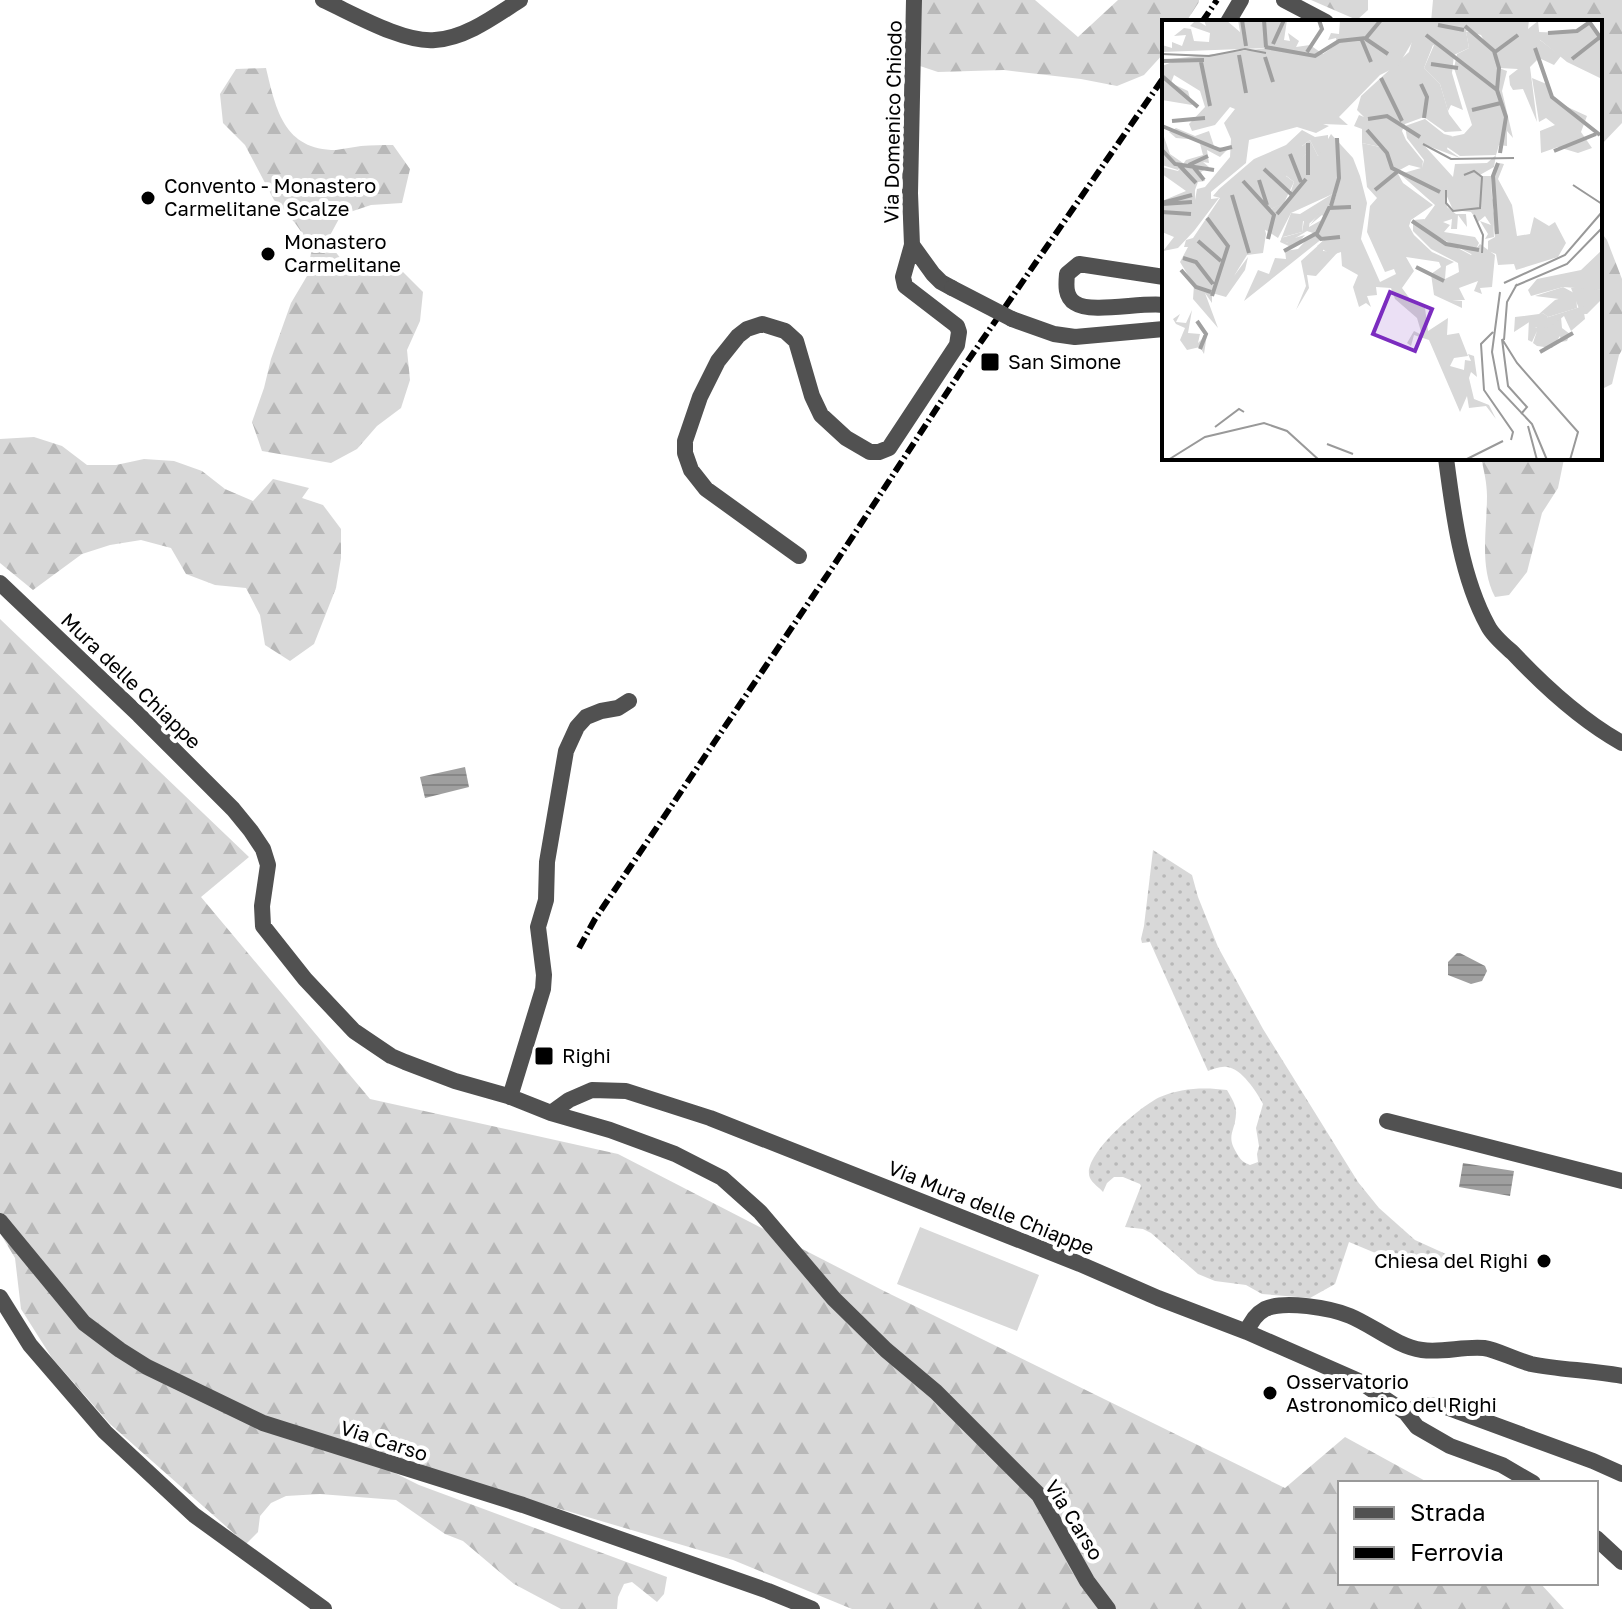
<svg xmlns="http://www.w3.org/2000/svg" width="1622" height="1609" font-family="'Golos Text',sans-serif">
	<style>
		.grass { fill: url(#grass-dots) }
		.forest { fill: url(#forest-firs) }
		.pitch { fill: #d8d8d8 }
		.water { fill: url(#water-rules) }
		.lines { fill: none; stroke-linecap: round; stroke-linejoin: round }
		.street { stroke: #515151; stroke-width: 16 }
		.rail { stroke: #000; stroke-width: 6; stroke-dasharray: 12 4 2 4; stroke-linecap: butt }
		.street-bridge { stroke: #515151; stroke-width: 16 }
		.poi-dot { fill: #000; stroke: #fff; stroke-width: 3 }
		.labels { text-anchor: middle; stroke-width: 8; stroke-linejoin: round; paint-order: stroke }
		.street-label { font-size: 20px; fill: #000; stroke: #fff }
		.poi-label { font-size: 20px; fill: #000; stroke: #fff; text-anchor: start }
		.inset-river { fill: none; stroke: #9f9f9f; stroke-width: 4 }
		.inset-road { fill: none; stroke: #999; stroke-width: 2 }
		.view { fill: #7b2cbf; fill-opacity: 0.15; stroke: #7b2cbf; stroke-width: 4 }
		.inset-edge { fill: none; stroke: #000; stroke-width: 4 }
	</style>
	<defs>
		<pattern id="grass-dots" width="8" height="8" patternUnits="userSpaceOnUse" patternTransform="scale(2)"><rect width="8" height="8" fill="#d8d8d8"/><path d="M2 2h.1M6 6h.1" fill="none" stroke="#b8b8b8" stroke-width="1.8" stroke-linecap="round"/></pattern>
		<pattern id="forest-firs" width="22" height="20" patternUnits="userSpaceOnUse" patternTransform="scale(2)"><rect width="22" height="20" fill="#d8d8d8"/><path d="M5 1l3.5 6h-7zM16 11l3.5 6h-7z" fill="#b8b8b8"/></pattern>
		<pattern id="water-rules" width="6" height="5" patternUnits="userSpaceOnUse" patternTransform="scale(2)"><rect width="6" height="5" fill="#9f9f9f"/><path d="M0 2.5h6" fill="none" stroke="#878787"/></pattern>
	</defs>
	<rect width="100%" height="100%" fill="#fff"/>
	<!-- grass -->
	<path class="grass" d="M1153,850L1192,875L1198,897L1218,947L1263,1029L1358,1182L1379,1208L1415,1240L1448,1255L1446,1260L1421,1253L1409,1267L1349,1242L1335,1284L1310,1298L1262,1294L1246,1285L1215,1281L1198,1274L1151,1233L1143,1229L1125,1227L1141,1186L1140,1184L1123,1177H1114L1107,1183L1103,1192C1100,1188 1092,1183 1090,1178C1080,1156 1142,1105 1160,1097C1181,1088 1204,1087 1227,1090C1231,1097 1237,1106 1236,1114C1235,1132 1226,1135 1236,1152C1240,1159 1242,1162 1250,1165L1258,1162L1257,1154L1259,1146L1256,1128L1263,1104C1257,1092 1241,1068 1227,1067C1220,1066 1214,1069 1208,1071L1150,942L1142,943L1141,939L1144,926Z"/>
	<!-- forest -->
	<path class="forest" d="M922,0H1035L1078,37L1118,0H1199V2L1186,22H1164V53L1144,75L1117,86L1081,79L1004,70L938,72L920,66Z
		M1311,0H1368V10L1357,20Z
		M1433,0H1622V123L1600,146V22H1431Z
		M266,68C276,110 284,150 336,150C344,149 353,147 361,146C372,145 382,145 393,145L410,169L402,203L371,205L341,215L327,241L345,264L373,273L402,271L423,292L420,321L407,350L410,380L401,408L377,426L357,449L331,463L262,451L252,422L264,388L271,359L291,303L307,276L312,247L295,223L274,200L245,145L223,123L220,94L236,69Z
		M1600,231L1607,240L1622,279V350L1619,355L1612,384L1600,390Z
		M34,437L62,446L87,465H116L144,459L174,461L202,471L225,489L253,501L273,479L309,488L302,498L323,505L341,529V558L336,588L314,644L290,661L265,645L260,615L246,588L215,585L186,574L171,548L141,540L110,545L82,554L33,590L0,563V439Z
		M1481,458L1564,459L1558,488L1542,513L1527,572L1509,595L1495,597C1479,566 1487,530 1487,496C1487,484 1484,470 1481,458Z
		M0,619L249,857L201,897L370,1099L618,1154L884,1291L1285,1488L1345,1437L1429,1483H1340V1583H1540L1564,1609H852L733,1560L398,1461L395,1473L419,1485L667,1577L664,1594L657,1602L632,1582L624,1584L618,1597L617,1609H561L514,1584L463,1541L445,1534L396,1500L320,1494L286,1496L271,1503L260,1516L258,1532L246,1544L110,1424L52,1358L21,1309L15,1258L0,1233Z"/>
	<!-- pitch -->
	<path class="pitch" d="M920,1227L1039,1275L1017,1331L897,1284Z"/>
	<!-- water -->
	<path class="water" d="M465,767L469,787L425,798L420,777Z
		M1457,953H1460L1485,966L1487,971L1482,981L1471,984L1448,975V962Z
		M1463,1163L1514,1171L1510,1196L1459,1187Z"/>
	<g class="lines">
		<!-- street -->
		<path class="street" d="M323,0C352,13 403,43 435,40C466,38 495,16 520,0
			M914,0L910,193L912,245L933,274L941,282L952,288
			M1284,0L1326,22
			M1228,22L1241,0
			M1164,277L1079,264L1067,274C1066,285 1065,297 1075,303C1091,314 1141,302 1164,305
			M1012,319L1054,334L1075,337L1164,329
			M1446,458C1453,512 1461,577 1488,626C1493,636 1504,645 1513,653C1545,687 1581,720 1622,743
			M799,556L706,489L691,470L685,453V441L700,397L718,361L738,336L747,329L762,324L785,331L796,341L812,396L821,415L846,438L870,452H879L889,448L957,345L959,332L957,326L905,286L903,277L912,245
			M0,583L139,715L233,809L251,831L263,849L268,865L262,906L263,926L305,979L354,1031L391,1056L405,1062L455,1081L508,1096L551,1113L610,1130L675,1154L722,1178L760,1212L834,1299L886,1350L936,1392L1039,1495L1087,1581L1108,1609
			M510,1097L543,989L544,975L538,927L546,900L547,862L566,751L577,727L586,717L601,711L618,708L629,701
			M551,1113L569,1100L592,1090L626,1091L710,1118L1080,1264L1158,1298L1247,1332L1359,1381L1406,1413L1417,1427L1450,1446L1502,1465L1533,1483
			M1387,1121L1622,1181
			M0,1221L84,1323L120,1350L147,1367L263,1423L523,1505L768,1591L812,1609
			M0,1297L30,1345L105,1432L194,1515L324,1609
			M1247,1332C1250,1323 1256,1314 1265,1309C1284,1300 1331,1308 1350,1316C1374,1326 1396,1346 1422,1350C1442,1353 1464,1346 1484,1348C1497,1350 1516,1360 1531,1364C1560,1370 1592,1370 1622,1376
			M1406,1413C1420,1404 1429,1404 1446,1407L1593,1461L1622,1474
			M1596,1538L1622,1562"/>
		<!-- rail -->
		<path class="rail" d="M1202,22L1217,0
			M579,948L595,919L832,568L965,365L1164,77"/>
		<!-- street-bridge -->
		<path class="street-bridge" d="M952,288L1012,319"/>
	</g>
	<!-- markers -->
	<g class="poi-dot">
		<circle cx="148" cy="198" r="8"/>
		<circle cx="268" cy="254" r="8"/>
		<rect x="980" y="352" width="20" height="20" rx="4"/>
		<rect x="534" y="1046" width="20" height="20" rx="4"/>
		<circle cx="1544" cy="1261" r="8"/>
		<circle cx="1270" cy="1393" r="8"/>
	</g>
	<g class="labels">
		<!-- street labels -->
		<g class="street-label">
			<text transform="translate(893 122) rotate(-89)" y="7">Via Domenico Chiodo</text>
			<text transform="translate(131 681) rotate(44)" y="7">Mura delle Chiappe</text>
			<text transform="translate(991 1208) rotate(22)" y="7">Via Mura delle Chiappe</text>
			<text transform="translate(384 1441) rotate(18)" y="7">Via Carso</text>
			<text transform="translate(1074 1520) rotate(58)" y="7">Via Carso</text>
		</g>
		<!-- poi labels -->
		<g class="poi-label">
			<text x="164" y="193">Convento - Monastero<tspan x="164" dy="23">Carmelitane Scalze</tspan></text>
			<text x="284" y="249">Monastero<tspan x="284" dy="23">Carmelitane</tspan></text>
			<text x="1008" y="369">San Simone</text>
			<text x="562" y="1063">Righi</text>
			<text x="1528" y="1268" text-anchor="end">Chiesa del Righi</text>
			<text x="1286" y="1389">Osservatorio<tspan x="1286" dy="23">Astronomico del Righi</tspan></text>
		</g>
	</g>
	<!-- overview -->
	<g transform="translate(1162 20)">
		<rect width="440" height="440" fill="#fff"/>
		<path d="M256,0H367L366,9L376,1L378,20L399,36L392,45L377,38L368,47L375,102L361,69L351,70L348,65L347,56L356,49L337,48L319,15L304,11L307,28L292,35L271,25L262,48L278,64L287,94L300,111L283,112L262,97L243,104L240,111L244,120L261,141L260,148L262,140L245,118L243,106L263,99L282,114L290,116L285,129L298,138L261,124L291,157L293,144L325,143L334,135L332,147L316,156H329L332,217L323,219L326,214L318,201L329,205L323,196L316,202L309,192L291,190L283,172L285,187L294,194H304L305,207L296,195L295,209H289L290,199L281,202L288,205L282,212L313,217L317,223L311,235L257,207L273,185L238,154L259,148L247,145L234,152L223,128L200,123V109L192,106L197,95L202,97L195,90L199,76L247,32ZM140,110L153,117L166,115V127L156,136L148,120L140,126L145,133L124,156L132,162L122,183L109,189L97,181L104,214L101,233L85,235L72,256L86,237L83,250L64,277L50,273V283L43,273L56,308L31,279L32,265L18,242L26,227H22L24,220L31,218L58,178L51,176L57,169L92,139L124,125ZM172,173L170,183L148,203L141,201L140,212L121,217L125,223L129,219L143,215L135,224L129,227L118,222L129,193L138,194ZM161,221V231L176,232L154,256L145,255L147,268L134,290L144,266L139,241ZM419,266L440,270V279L425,294H419L409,268ZM381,293L386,297L373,308L399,297L400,308L408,314L405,321L399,322L398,316L390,328L375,326L371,323L375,311L370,322L366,320L367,299Z" fill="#d8d8d8"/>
		<path d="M34,0L44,6L42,0H64L78,12L76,0H125L122,20L128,21L126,13L137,21L134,27L148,25L161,34L175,24L174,18L166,20L169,13L177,14L178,0H256L255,14L236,46L218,55L177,97L186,105L161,104L167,106L154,113L135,107L87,120L84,143L49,172V179L57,178L32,211L16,228L1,231L12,217L0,212V181L24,171L0,154V147L16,151L24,140L41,135L37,120L14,118L7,112L14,108L33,116L47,111L52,126L66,129L58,137L45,130L47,143L41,142L47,147L39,152L43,161L36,162L33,170V180L35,169L43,167L68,137L69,119L62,103L73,89L68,87L53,105L30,111L27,104L43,87L38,71L12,55L9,63L26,71L30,85L0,80V46L13,41L9,39L106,28L0,32V25L10,28V22L20,26L24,15L12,16L22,8L29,9L32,21L47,22L48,13L28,6ZM429,3L440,19V59L405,42L377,19L376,12L409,13ZM312,11L331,30L337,48L345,51L340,71L351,118L345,111V126L337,125L334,135L298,136L285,127L288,117L302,114L310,105L292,48L295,34L307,28L304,12ZM273,23L292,35L290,53L301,90L289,85L286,91L278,64L262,48ZM370,58L387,65L390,78L399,84L425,96L419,112L430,128L416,133L396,127L379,133L378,111L393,105L384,98L377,102ZM1,114L8,134L21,143L16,150L0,145ZM169,114L191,138L198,156L205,183L199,219L218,262L234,254L232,249L223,252L205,212L208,186L215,178L205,167L200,123L222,128L241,163L271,185L249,200L247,206L252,215L270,232L292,242L284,246L283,259L297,252L296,243L269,229L251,211V200L263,199L258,208L309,235L318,224L333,235L330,267L318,268L320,274L312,271L316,261L297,268L303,280H290L300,281V288L272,275L269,254L279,247L277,242L244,237L252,251L240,268L251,283L263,288L266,311L286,298L285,315L297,313L306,336L292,338L288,346L302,350L303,340L309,341L306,334L312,336L315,357L309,352L307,358L312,379L327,385L334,399L324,386L307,388L305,376L298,392L267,320L252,315L249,326L245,323L252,311L260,315L255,298L233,279L229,268L214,267L215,275L205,276L209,287L204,283L197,287L191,267L196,255L180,246L179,232L170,235L155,226L162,220L161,218L82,281L96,250L107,254L113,238L124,239L123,231L136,229L151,213L145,211L125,223L119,218L140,212L142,201H148L147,207L163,198L160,195L148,205L161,188L171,185L175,172L129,193L116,218L102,209L96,180L109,189L126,180L132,162L122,154L145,133L139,127L148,120L156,136ZM440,230V270L401,267L369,276L366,270L375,259L419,250ZM414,274L415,288L386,297L381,293L352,312L353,297L377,294L393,280ZM30,290L26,313L38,314L36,323L45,314L42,334L38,327L25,330L18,320L23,308L14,304L11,299L18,294L14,302L24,303Z" fill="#d8d8d8"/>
		<path d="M337,143L342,144L336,159L350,185L355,216L368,214L372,197L387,206L393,202L404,223L396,237L354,250L352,244L336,245L334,234L326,231V221L333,217L328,184L332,176L331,190L336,208L331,155Z" fill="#d8d8d8"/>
		<path d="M401,267L414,274L405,280L373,276ZM421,286L423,299L409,311L402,296L387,308L372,307L377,300Z" fill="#d8d8d8"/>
		<path class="inset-river" d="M80,0L84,26M102,0L104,27M426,0L440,20M276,5L302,10M303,6L332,31L337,48L335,70M386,13L415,11L428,2M264,15L335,70L344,97L338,133M199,18L209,42M204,19L226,34M111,24L122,0M103,27L153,36L177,21L204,18L219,0M373,28L390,77L438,115M145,32L160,9L157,0M333,32L356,15M77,35L84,73M103,37L111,62M410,39L438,17M0,41L42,40M39,42L48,86M269,44L296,48M0,56L36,87M219,58L240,101M259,64L265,77L262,98M310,90L339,83M206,99L225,96L258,117M10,101L43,98M0,106L58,130L70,127M205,110L225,133L230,148L278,172M0,130L13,144L52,150M392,131L434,114M128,134L139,162M16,144L34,163M102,149L129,174M146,155V123M42,160L29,144L46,136M97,160L105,185M81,161L112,195L106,219M213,170L235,152M70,175L87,233M0,183L30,175M0,184L30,182M169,186L177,158L175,118M0,192L29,194M115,194L144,159M45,198L66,226L50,276M250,201L284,224L317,230M154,214L159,219L178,217M335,214L331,156L336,143M36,221L59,241M122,231L155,213L167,188L189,187M21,238L34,242L51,264M254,247L282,261M19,250L34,267L49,272M35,301L44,314L38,329M378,332L411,313"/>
		<path class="inset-road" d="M0,34L47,36L83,29L104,33M261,124L289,139L352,138M411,165L440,184M284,170V183L291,191L318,188L320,157L312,151L302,155M312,195L321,215L320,233M342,263L403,235L440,192M353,266L405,244L440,208M338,272L330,332L337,369L370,404L385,440M331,312L319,324L322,370L351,412L349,420M340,319L355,343L416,412L408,440M340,319L346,366L365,387L359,394M342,320L345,282L355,264M366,406L375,440M53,407L77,389L82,392M165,424L191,434M6,440L43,417L102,403L125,411L157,440M303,440L341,421"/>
		<path class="view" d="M228,272L270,289L253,331L211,314Z"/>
		<rect width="440" height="440" class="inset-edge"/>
	</g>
	<!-- legend -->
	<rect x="1338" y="1481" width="260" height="104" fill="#ffffff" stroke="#999999" stroke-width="2"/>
	<rect x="1354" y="1507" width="40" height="12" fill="#515151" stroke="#999999" stroke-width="2"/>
	<text x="1410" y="1521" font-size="24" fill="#000000">Strada</text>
	<rect x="1354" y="1547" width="40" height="12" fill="#000000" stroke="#999999" stroke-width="2"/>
	<text x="1410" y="1561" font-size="24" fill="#000000">Ferrovia</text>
</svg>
